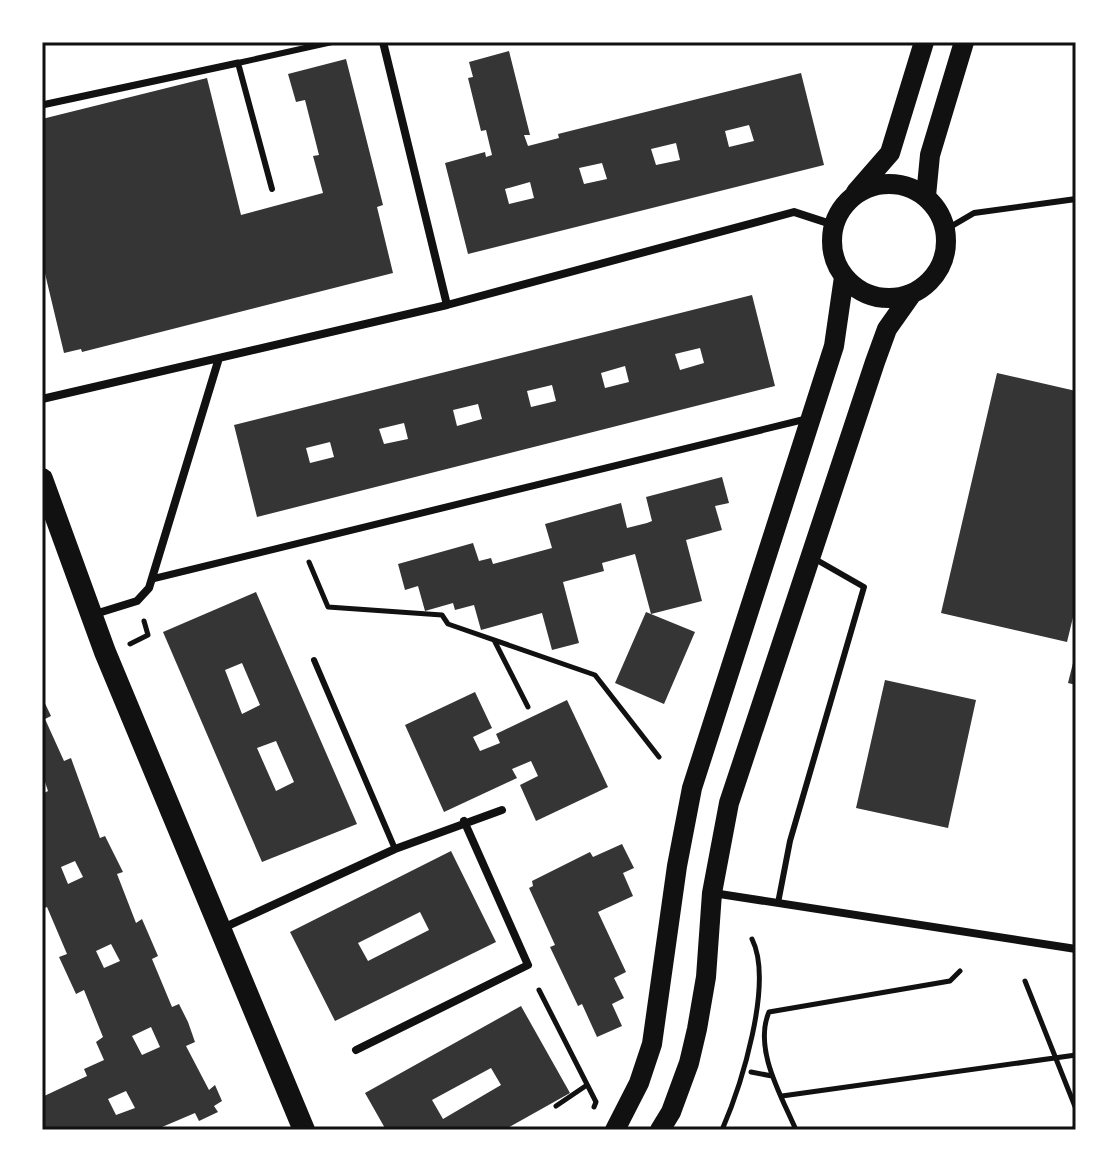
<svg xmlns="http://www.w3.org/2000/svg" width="1118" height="1172" font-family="Inter,sans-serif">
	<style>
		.building { fill: #353535; fill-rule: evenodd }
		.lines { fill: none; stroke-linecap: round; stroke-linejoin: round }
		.path { stroke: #111; stroke-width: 5 }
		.service { stroke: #111; stroke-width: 6 }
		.pedestrian { stroke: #111; stroke-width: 7 }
		.minor { stroke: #111; stroke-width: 8 }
		.primary { stroke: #111; stroke-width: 20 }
		.trunk { stroke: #111; stroke-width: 22 }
		.neatline { fill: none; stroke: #111; stroke-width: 3 }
	</style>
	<rect width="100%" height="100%" fill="#fff"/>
	<!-- building -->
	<path class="building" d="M509,51L530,135H524L528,146L559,138L558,134L801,73L824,165L468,254L445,163L485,152L486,157L492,155L486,130L481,131L468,78L473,77L469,62ZM749,125L754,141L729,147L725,131ZM676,143L680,160L656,165L651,149ZM602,163L607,179L584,184L579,168ZM530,182L534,198L509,204L505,189Z
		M346,59L383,205L377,207L393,273L82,352L81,349L64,353L42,261V119L207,78L241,215L323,193L313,156L319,155L305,100L296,102L288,74Z
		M752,295L775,386L257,517L234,425ZM700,348L704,363L680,370L675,354ZM625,366L629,382L605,388L601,373ZM552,385L556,401L531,407L527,391ZM478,404L482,419L457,426L453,410ZM404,423L408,439L384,444L379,429ZM330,442L334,457L310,463L306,448Z
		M997,373L1076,391V605L1067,642L941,613Z
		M722,477L729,503L715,506L722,530L686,540L702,601L651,614L635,554L602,563L604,571L563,582L579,643L552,650L542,613L481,630L474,605L455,610L453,603L425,611L418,586L405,590L398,564L473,543L479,561L491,558L493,564L552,548L545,524L621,503L627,528L647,523L652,521L646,497Z
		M256,592L357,824L262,862L163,632ZM242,663L260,705L242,714L225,670ZM276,741L294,782L276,791L257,748Z
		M646,612L695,632L664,704L615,683Z
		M1075,655H1076V685L1068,683Z
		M885,680L976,700L948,828L856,808Z
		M475,692L492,728L473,737L480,751L500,743L496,734L567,700L608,787L536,821L520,785L538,776L531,761L512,769L517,778L444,812L405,725Z
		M42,697L51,716L45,719L64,761L71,758L100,838L105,836L123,872L117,874L136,923L142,919L158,956L152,959L172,1007L179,1004L188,1022L195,1042L186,1046L209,1090L215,1085L222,1101L214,1106L218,1112L199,1121L195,1113L155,1130L42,1128V1097L87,1076L84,1069L104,1060L96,1042L103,1037L84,990L76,994L59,957L67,954L47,907L42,909V794L48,791L45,782L42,783ZM75,861L83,877L68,884L61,867ZM111,944L120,961L104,968L96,951ZM151,1027L160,1047L142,1055L132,1036ZM126,1091L135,1108L116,1115L108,1099Z
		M622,844L634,868L623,873L633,896L598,912L626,972L614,978L624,998L612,1004L622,1026L597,1037L582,1004L578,1006L550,947L555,945L529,888L533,886L532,881L590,852L593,857Z
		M451,851L496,942L335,1021L290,932ZM420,912L429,930L368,961L358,943Z
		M521,1006L570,1093L504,1130H386L365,1093ZM491,1068L501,1085L443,1119L432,1100Z"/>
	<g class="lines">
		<!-- path -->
		<path class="path" d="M309,562L328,607L442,615L448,624L595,675L659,757
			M494,640L528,707
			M130,644L148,635L144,621
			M1025,981L1076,1109
			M539,990L596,1102L594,1107
			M751,1072L772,1076
			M782,1096L1076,1055
			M556,1106L587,1085
			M722,1130C741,1086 774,983 752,939
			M796,1130C782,1097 753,1049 769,1012L950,981L960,971
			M1073,1130L1076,1126"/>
		<!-- service -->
		<path class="service" d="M272,189L238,63L332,42
			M945,230L974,213L1076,199
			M314,660L395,849
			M778,903L790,841L864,587L815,559"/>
		<!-- pedestrian -->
		<path class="pedestrian" d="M42,105L238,63
			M152,579L806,419"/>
		<!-- minor -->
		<path class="minor" d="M383,42L447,305
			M42,399L447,305L794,212L834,225
			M95,614L137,601L149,588L219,358
			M713,893L1076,949
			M223,928L395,849L502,810
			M356,1050L528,965L464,821"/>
		<!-- primary -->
		<path class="primary" d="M832 241a57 57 0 1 1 114 0a57 57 0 1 1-114 0Z
			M856,192L890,153L924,42
			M926,196L930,155L964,42
			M615,1130L639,1083L652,1044L677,866L692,788L834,346L844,277
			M660,1130L671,1112L689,1063L697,1029L706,977L712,893L729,803L875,362L887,329L911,295"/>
		<!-- trunk -->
		<path class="trunk" d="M42,479L105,652L304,1130"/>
	</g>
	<!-- border -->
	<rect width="1118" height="1172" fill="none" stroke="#ffffff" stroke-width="88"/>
	<rect x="44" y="44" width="1030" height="1084" class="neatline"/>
</svg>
